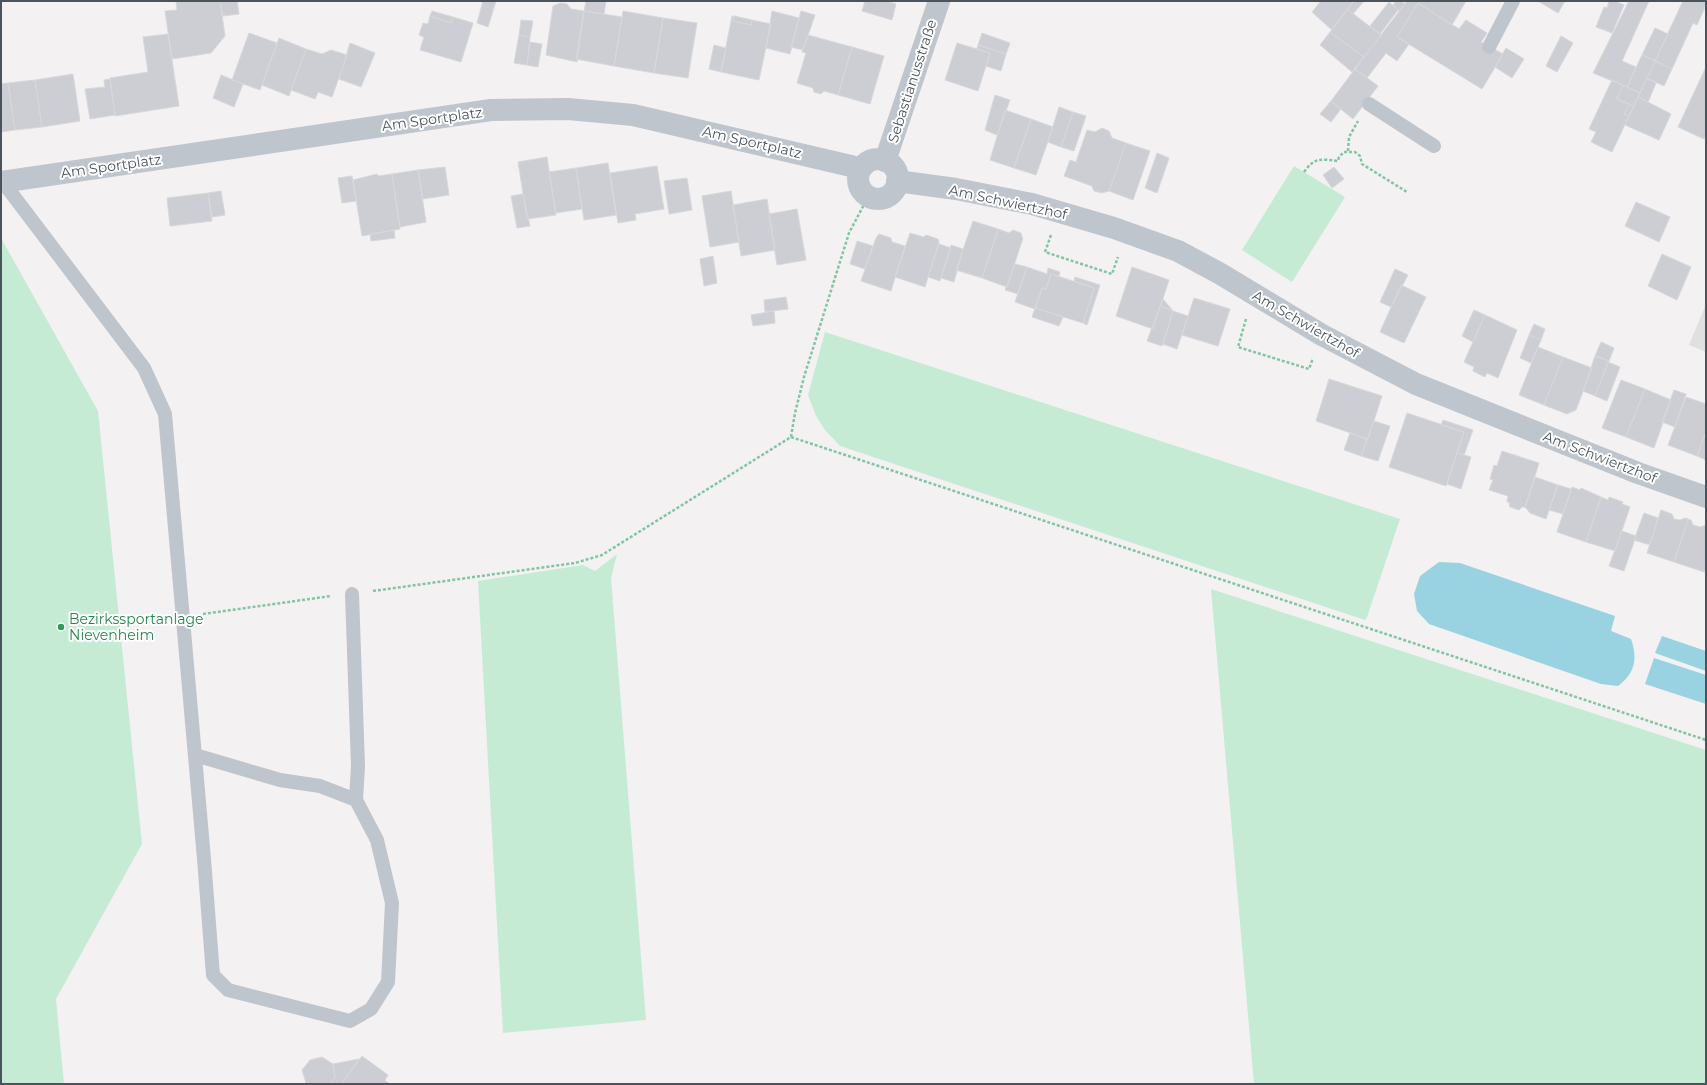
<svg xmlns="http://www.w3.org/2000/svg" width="1707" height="1085" font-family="Montserrat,sans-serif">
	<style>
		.education { fill: #e1e0e0 }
		.green { fill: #c6ebd4 }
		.water { fill: #99d3e2 }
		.building { fill: #ccced3; stroke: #d6d8dc }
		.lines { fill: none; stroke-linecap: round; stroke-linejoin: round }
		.path { stroke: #82c5a3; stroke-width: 2.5; stroke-dasharray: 3 2; stroke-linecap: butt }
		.service { stroke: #bfc5cc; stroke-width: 14 }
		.minor { stroke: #bfc5cc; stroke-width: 22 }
		.leisure-dot { fill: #2e9e5b; stroke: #fff; stroke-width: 1.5 }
		.labels { text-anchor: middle; stroke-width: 4; stroke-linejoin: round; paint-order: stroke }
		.street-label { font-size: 14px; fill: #4b545c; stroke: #fff }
		.leisure-label { font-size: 14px; fill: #27864d; stroke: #fff; text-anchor: start }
	</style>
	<rect width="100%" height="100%" fill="#f3f1f1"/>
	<!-- education -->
	<path class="education" d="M1706,304V352L1689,345Z"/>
	<!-- green -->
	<path class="green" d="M1294,166L1345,197L1292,282L1242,250Z
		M1,238L98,411L142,844L56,999L64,1084H1Z
		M825,332L1400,519L1367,617L1365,620L840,446L825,430L816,416L808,395Z
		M617,554L611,578L646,1020L503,1033L478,581L583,565L595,571Z
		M1211,589L1706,750V1084H1254Z"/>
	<!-- water -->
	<path class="water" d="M1439,562L1460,563L1615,616L1611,631L1631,639C1638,659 1635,673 1618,686L1601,684L1429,624L1417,611L1414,594L1420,576Z
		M1662,636L1706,651V671L1655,653Z
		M1654,658L1706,675V704L1645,684Z"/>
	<!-- building -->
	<path class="building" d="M176,1H220L225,36L211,53L172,59L165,11L177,10Z
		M220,1H237L239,14L223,16Z
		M483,1H496L488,27L477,23Z
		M586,1H606L604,14L584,11Z
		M865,1H886L896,4L892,20L862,11Z
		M1321,1H1354L1332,30L1312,12Z
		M1354,1H1364L1353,14L1347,9Z
		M1396,1H1401L1405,4L1399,11L1393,5Z
		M1407,1H1466L1452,25L1418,3L1397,37L1409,44L1397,61L1386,53L1367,78L1355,69Z
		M1538,1H1565L1558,13Z
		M1609,1H1615L1624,5L1612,33L1596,27L1604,7L1607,8Z
		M1629,1H1649L1622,61L1636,67L1627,87L1593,73Z
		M1683,1H1706V5L1697,25L1693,23L1672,69L1655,61Z
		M1389,2L1398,10L1380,34L1370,26Z
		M560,3L567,4L571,9L584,11L577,62L546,55L553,6Z
		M1418,3L1459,29L1466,20L1487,33L1481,42L1503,54L1482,89L1397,37Z
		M1347,9L1381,35L1364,57L1330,32Z
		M432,11L453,17L451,23L430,16Z
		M584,11L622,17L614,66L576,59Z
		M623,11L663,18L654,73L614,66Z
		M772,11L799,18L790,54L766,48Z
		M801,11L815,15L803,50L791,47Z
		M430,16L451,23L453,17L473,23L461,62L420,50L424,37L419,35L423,23L428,24Z
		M732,16H734L733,21L751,25L752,20L771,24L759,80L721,72Z
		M734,16L752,20L751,25L733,21Z
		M663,18L697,23L688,78L654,73Z
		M521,20L533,21L530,37L519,35Z
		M1655,28L1668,34L1655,61L1642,55Z
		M1330,32L1364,57L1352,72L1320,45Z
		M249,33L277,43L260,90L232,80Z
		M982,33L1010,43L1006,54L978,45Z
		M168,34L179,106L115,116L110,78L148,72L143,37Z
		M519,35L530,37L527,65L514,63Z
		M808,35L852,47L838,95L824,91L821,94L814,92L813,88L797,83L806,53L802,52Z
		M1561,36L1573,43L1557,72L1546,66Z
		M279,38L306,49L289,96L262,85Z
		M530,42L542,44L538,67L527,65Z
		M350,43L375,53L361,87L339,79Z
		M957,43L990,53L978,91L945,80Z
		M714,45L726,48L721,72L709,69Z
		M978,45L1006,54L1001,71L986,66L990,53L977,49Z
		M852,47L884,56L870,104L838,95Z
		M1506,48L1524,59L1512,78L1495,67Z
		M306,49L322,54L331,50L347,55L332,97L318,92L315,99L291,90Z
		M1642,55L1655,61L1640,93L1627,87Z
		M1655,61L1672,69L1664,86L1647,78Z
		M1355,69L1378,86L1353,119L1331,101Z
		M1705,69L1706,70V135L1704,139L1678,127Z
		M73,74L80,121L42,127L35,80Z
		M221,75L243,84L234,107L213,98Z
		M1647,78L1656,83L1648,102L1638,97Z
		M110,79L115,115L90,119L85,89L105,87L104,80Z
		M35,80L42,127L15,130L8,83Z
		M1612,80L1623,85L1617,99L1629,104L1624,114L1629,116L1612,152L1591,142L1596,132L1589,129Z
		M8,83L15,130L1,132V84Z
		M1623,85L1640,93L1634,106L1617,99Z
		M995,95L1010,100L997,135L985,130Z
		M1638,97L1671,114L1659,140L1625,125Z
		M1331,101L1341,109L1331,122L1320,114Z
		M1629,104L1634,106L1629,116L1624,114Z
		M1059,107L1073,112L1061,147L1048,142Z
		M1005,110L1031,119L1014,168L990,160Z
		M1073,112L1086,116L1074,151L1061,147Z
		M1031,119L1053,127L1036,175L1014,168Z
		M1102,128L1109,131L1112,138L1126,143L1109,191L1102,193L1094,191L1092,186L1064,176L1070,160L1076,162L1087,130L1095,132Z
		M1126,143L1150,151L1133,200L1109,191Z
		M1157,153L1169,158L1157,193L1145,188Z
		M547,157L556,215L527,219L518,162Z
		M608,163L616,215L584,220L576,168Z
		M657,166L664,209L635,214L636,220L618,223L610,173Z
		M445,167L449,195L423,199L418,170Z
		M1334,167L1344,179L1332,188L1323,175Z
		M576,168L582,209L556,213L549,172Z
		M418,170L426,222L400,227L392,174Z
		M377,174L378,176L392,174L400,229L362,236L353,180Z
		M352,176L356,201L342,203L338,178Z
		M687,178L692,210L669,214L664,181Z
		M221,191L225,215L212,217L208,193Z
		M731,191L739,242L710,247L702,196Z
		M208,193L212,221L170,226L167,198Z
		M523,194L530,226L517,228L511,196Z
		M767,199L775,250L741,256L733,205Z
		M1636,202L1670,217L1659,242L1625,226Z
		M797,209L806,260L777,265L769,214Z
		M973,221L998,229L982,278L956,270Z
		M998,229L1009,233L1013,230L1021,233L1022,237L1023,238L1007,287L982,278Z
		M394,230L395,238L371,241L370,234Z
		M910,233L924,237L926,235L938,239L939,243L925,287L895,277Z
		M879,234L891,238L892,242L905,246L891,291L861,281L876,238Z
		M857,241L873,246L865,269L850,264Z
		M939,244L951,248L940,281L928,277Z
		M951,245L963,249L954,282L941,278Z
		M1662,254L1691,267L1677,300L1648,286Z
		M713,256L717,283L704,286L700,259Z
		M1015,264L1027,267L1018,294L1005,290Z
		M1027,267L1047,274L1048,268L1060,272L1059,276L1051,274L1046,289L1042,288L1035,309L1015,302Z
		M1132,267L1169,280L1153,329L1116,316Z
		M1395,269L1408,275L1391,307L1380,302Z
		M1051,274L1094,288L1083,323L1035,308L1042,288L1046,289Z
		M1075,277L1100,285L1087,325L1083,323L1094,288L1074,281Z
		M1401,285L1426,297L1404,343L1380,332Z
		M786,297L788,309L765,312L764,300Z
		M1194,298L1230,309L1218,346L1182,335Z
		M1163,299L1173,311L1160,306Z
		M1160,306L1173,311L1162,346L1147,341Z
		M1035,308L1063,317L1059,326L1032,317Z
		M1474,310L1485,315L1473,342L1462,336Z
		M774,311L775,323L753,326L751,315Z
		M1173,311L1188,316L1177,349L1163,344Z
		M1485,315L1517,330L1498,378L1487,373L1485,377L1473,371L1474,367L1464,362Z
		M1534,324L1545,329L1541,340L1529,335Z
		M1529,335L1541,340L1531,363L1520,358Z
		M1601,342L1614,348L1609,361L1595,356Z
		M1538,347L1563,357L1544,405L1519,395Z
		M1595,356L1609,361L1595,396L1583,391Z
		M1563,357L1592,368L1576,410L1567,414L1544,405Z
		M1608,362L1620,367L1607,401L1595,396Z
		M1329,379L1382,396L1368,439L1316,421Z
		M1621,380L1645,389L1626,437L1602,428Z
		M1645,389L1671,400L1654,448L1626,437Z
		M1674,390L1686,394L1675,427L1662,422Z
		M1686,397L1706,404V432L1697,456L1668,445Z
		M1407,413L1464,432L1446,486L1389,467Z
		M1443,420L1473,430L1464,455L1457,453L1464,432L1441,425Z
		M1374,421L1390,426L1378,461L1361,456Z
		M1706,432V460L1697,456Z
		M1350,433L1367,439L1361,456L1344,450Z
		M1502,451L1539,463L1525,507H1522L1519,510L1510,507L1509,502H1507L1508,496L1489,490L1493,480L1490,479L1494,465L1497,466Z
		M1457,453L1471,457L1461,489L1447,484Z
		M1535,477L1558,485L1546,519L1530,513L1525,507Z
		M1558,485L1571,489L1563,514L1549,510Z
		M1572,487L1580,490L1581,488L1601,497L1586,542L1557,532Z
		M1601,497L1608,500L1609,497L1623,502L1622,504L1630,507L1615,551L1586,542Z
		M1661,510L1672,514L1674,519L1680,520L1685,518L1688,519L1674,562L1647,553Z
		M1644,513L1658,518L1650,545L1634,540Z
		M1688,519L1691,520L1693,525L1700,527L1706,525V567L1704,572L1674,562Z
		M1622,531L1636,536L1624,571L1609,566Z
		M362,1056L388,1075L385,1080L390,1084H341Z
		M322,1057L333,1064L335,1077L330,1084H307L306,1083L302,1070L310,1060Z
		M359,1059L341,1084H330L335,1077L333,1064Z"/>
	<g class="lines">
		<!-- path -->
		<path class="path" d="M1348,151L1349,137L1358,121
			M1304,172C1315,157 1320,159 1338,161L1339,157L1344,152H1355L1360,156L1362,164L1407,192
			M1051,235L1045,252L1112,274L1118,257
			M1246,319L1238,347L1309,369L1313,358
			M791,437L1706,740
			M373,591L575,563L602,555L791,437L795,413L804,377L849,233L868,197
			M203,614L331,596"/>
		<!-- service -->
		<path class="service" d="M1489,47L1513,1
			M1369,104L1434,146
			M3,182L144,368L165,414L204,859L213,975L228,990L350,1021L371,1009L388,982L392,903L377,840L356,800L358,766L352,594
			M195,755L280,780L320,786L356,800"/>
		<!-- minor -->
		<path class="minor" d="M858 179a20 20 0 1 1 40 0a20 20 0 1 1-40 0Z
			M885,161L939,1
			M897,181L956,189L1032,204L1114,228L1178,251L1219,273L1322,335L1416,384L1638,473L1706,497
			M1,182L491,110L568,109L633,115L851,166L859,170"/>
	</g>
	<!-- markers -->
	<circle class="leisure-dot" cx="61" cy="627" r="4"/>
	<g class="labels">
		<!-- street labels -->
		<g class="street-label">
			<text transform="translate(912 81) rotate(-72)" y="5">Sebastianusstraße</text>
			<text transform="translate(432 119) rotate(-8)" y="5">Am Sportplatz</text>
			<text transform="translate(752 142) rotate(13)" y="5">Am Sportplatz</text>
			<text transform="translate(111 166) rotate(-8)" y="5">Am Sportplatz</text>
			<text transform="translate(1008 202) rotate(12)" y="5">Am Schwiertzhof</text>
			<text transform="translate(1306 324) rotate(30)" y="5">Am Schwiertzhof</text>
			<text transform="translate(1600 457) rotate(21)" y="5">Am Schwiertzhof</text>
		</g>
		<!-- leisure labels -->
		<g class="leisure-label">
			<text x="69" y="624">Bezirkssportanlage<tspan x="69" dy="16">Nievenheim</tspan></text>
		</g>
	</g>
	<!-- border -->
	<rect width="1707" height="1085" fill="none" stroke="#4b545c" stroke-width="4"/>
</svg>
